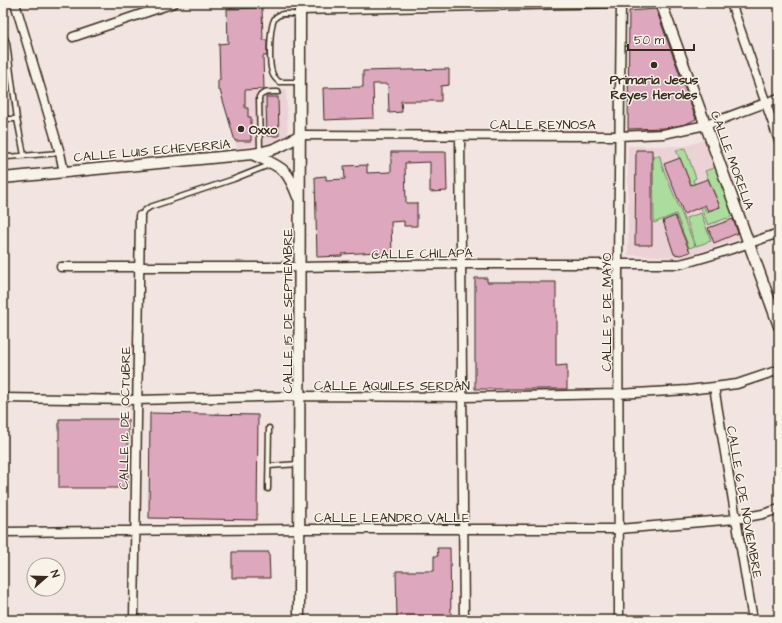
<svg xmlns="http://www.w3.org/2000/svg" width="782" height="623" font-family="'Architects Daughter',sans-serif">
	<style>
		.built { fill: #ecd2d6 }
		.green { fill: #abdd9e; stroke: #73845e }
		.building { fill: #dda7be; stroke: #3b2a1e }
		.lines { fill: none; stroke-linecap: round; stroke-linejoin: round }
		.service-casing { stroke: #3b2a1e; stroke-width: 7 }
		.minor-casing { stroke: #3b2a1e; stroke-width: 11 }
		.tertiary-casing { stroke: #3b2a1e; stroke-width: 13 }
		.service { stroke: #f7f3e8; stroke-width: 4 }
		.minor { stroke: #f7f3e8; stroke-width: 8 }
		.tertiary { stroke: #f7f3e8; stroke-width: 10 }
		.poi-dot { fill: #3b2a1e; stroke: #f7f3e8; stroke-width: 1.5 }
		.labels { text-anchor: middle; stroke-width: 3; stroke-linejoin: round; paint-order: stroke }
		.poi-label { font-size: 13px; font-weight: bold; fill: #3b2a1e; stroke: #f7f3e8 }
		.street-label { font-size: 13px; fill: #3b2a1e; stroke: #f7f3e8 }
	</style>
	<rect width="100%" height="100%" fill="#f2e4e0"/>
	<filter id="ink" filterUnits="userSpaceOnUse"><feTurbulence type="fractalNoise" baseFrequency=".025" numOctaves="2"/><feDisplacementMap in="SourceGraphic" scale="8" xChannelSelector="R" yChannelSelector="G"/><feConvolveMatrix kernelMatrix="1 2 1 2 8 2 1 2 1" color-interpolation-filters="sRGB"/></filter>
	<g filter="url(#ink)">
		<!-- built -->
		<path class="built" d="M286,89L288,137L269,143L237,148L219,91Z
			M704,140L742,238L684,257L628,255V146H685Z"/>
		<!-- green -->
		<path class="green" d="M685,148L696,178L693,180L706,212L720,207L705,171L716,167L733,216L708,225L676,150Z
			M653,156H660L662,166L695,246L689,248L676,214L654,223Z
			M701,213L711,241L696,246L686,218Z"/>
		<!-- building -->
		<path class="building" d="M262,8L263,40H267V56H263L264,89L245,90V108H248V117H251V141H235L220,90H218V80H220L219,44L228,43L227,9Z
			M656,9L696,119L686,124L666,128L628,129L629,11Z
			M449,69V85L441,86V101H401L402,112L389,113L388,84H373L374,118L324,120L323,88L363,87V71Z
			M266,97H278L279,136H267Z
			M636,150H652V245H635Z
			M391,152H446L447,191L430,192V162L405,163L406,203H417V226H404V221L391,222L392,255H378V252L342,254V256L317,257L315,177L326,176V180L345,179L344,166L367,165V173L391,172Z
			M680,158L691,185L708,179L720,207L708,211L705,205L684,214L664,164Z
			M675,216L690,252L681,255L674,254L663,221Z
			M733,219L738,233L714,243L708,228Z
			M475,278H487V282H556V366L567,365V389H475Z
			M150,413L258,415L257,520L149,518Z
			M59,419H128V488H59Z
			M437,548H450L451,620H397L396,571H434V556H438Z
			M232,552H269L270,578H232Z"/>
		<g class="lines">
			<defs>
				<path id="service" d="M300,15C292,14 282,12 276,17C269,23 269,63 272,72C273,77 276,79 279,82H300
					M3,34L7,43L17,119L24,155
					M3,119H17
					M260,152L259,97C264,91 270,92 278,92
					M3,156L7,157L60,153
					M140,216L144,211L150,207L234,179L272,164
					M269,466L299,464
					M268,489L269,428"/>
				<path id="minor" d="M15,3L60,153L64,172
					M731,3L779,141
					M300,10L621,3
					M73,37L174,3
					M300,135L619,136L663,134L706,125L779,98
					M460,136L464,620
					M61,267H300L461,264H680C714,256 746,244 779,233
					M714,387L753,620
					M3,398L136,400L300,396L463,397L618,394L688,390L714,387L737,384L779,370
					M3,532L299,529H619L736,519L763,514L779,509
					M134,620L140,216
					M619,620L618,264L621,3"/>
				<path id="tertiary" d="M661,3L779,326
					M252,154C263,159 277,164 285,172C291,179 295,189 298,197
					M3,178L252,154C273,151 283,146 300,135
					M299,620L300,3"/>
			</defs>
			<!-- service casing -->
			<use href="#service" class="service-casing"/>
			<!-- minor casing -->
			<use href="#minor" class="minor-casing"/>
			<!-- tertiary casing -->
			<use href="#tertiary" class="tertiary-casing"/>
			<!-- service -->
			<use href="#service" class="service"/>
			<!-- minor -->
			<use href="#minor" class="minor"/>
			<!-- tertiary -->
			<use href="#tertiary" class="tertiary"/>
		</g>
	</g>
	<!-- markers -->
	<g class="poi-dot">
		<circle cx="654" cy="65" r="4"/>
		<circle cx="241" cy="129" r="4"/>
	</g>
	<g class="labels">
		<!-- poi labels -->
		<g class="poi-label">
			<text x="654" y="84">Primaria Jesus<tspan x="654" dy="15">Reyes Heroles</tspan></text>
			<text x="249" y="134" text-anchor="start">Oxxo</text>
		</g>
		<!-- street labels -->
		<g class="street-label">
			<text x="543" y="129">CALLE REYNOSA</text>
			<text transform="translate(152 150) rotate(-5)" y="5">CALLE LUIS ECHEVERRÍA</text>
			<text transform="translate(733 160) rotate(70)" y="5">CALLE MORELIA</text>
			<text transform="translate(422 253) rotate(-1)" y="5">CALLE CHILAPA</text>
			<text transform="translate(287 311) rotate(-90)" y="5">CALLE 15 DE SEPTIEMBRE</text>
			<text transform="translate(606 312) rotate(-90)" y="5">CALLE 5 DE MAYO</text>
			<text x="392" y="390">CALLE AQUILES SERDÁN</text>
			<text transform="translate(124 418) rotate(-89)" y="5">CALLE 12 DE OCTUBRE</text>
			<text transform="translate(745 502) rotate(80)" y="5">CALLE 6 DE NOVIEMBRE</text>
			<text x="392" y="522">CALLE LEANDRO VALLE</text>
		</g>
	</g>
	<!-- margin -->
	<rect width="782" height="623" fill="none" stroke="#f7f3e8" stroke-width="16"/>
	<rect x="8" y="8" width="766" height="607" fill="none" stroke="#3b2a1e" stroke-width="1.5" filter="url(#ink)"/>
	<!-- north arrow -->
	<g transform="translate(46 577) rotate(70)"><circle r="19" fill="#f7f3e8" stroke="#aca397"/>
	<path d="M0-3L7 15L0 10L-7 15Z" fill="#3b2a1e"/>
	<text y="-6" font-size="11" font-weight="bold" text-anchor="middle" fill="#3b2a1e">N</text>
	</g>
	<!-- scale -->
	<path d="M628 44v6h66v-6" fill="none" stroke="#3b2a1e" stroke-width="2"/>
	<text x="634" y="44" font-size="12" fill="#3b2a1e" stroke="#f7f3e8" stroke-width="3" paint-order="stroke">50 m</text>
</svg>
